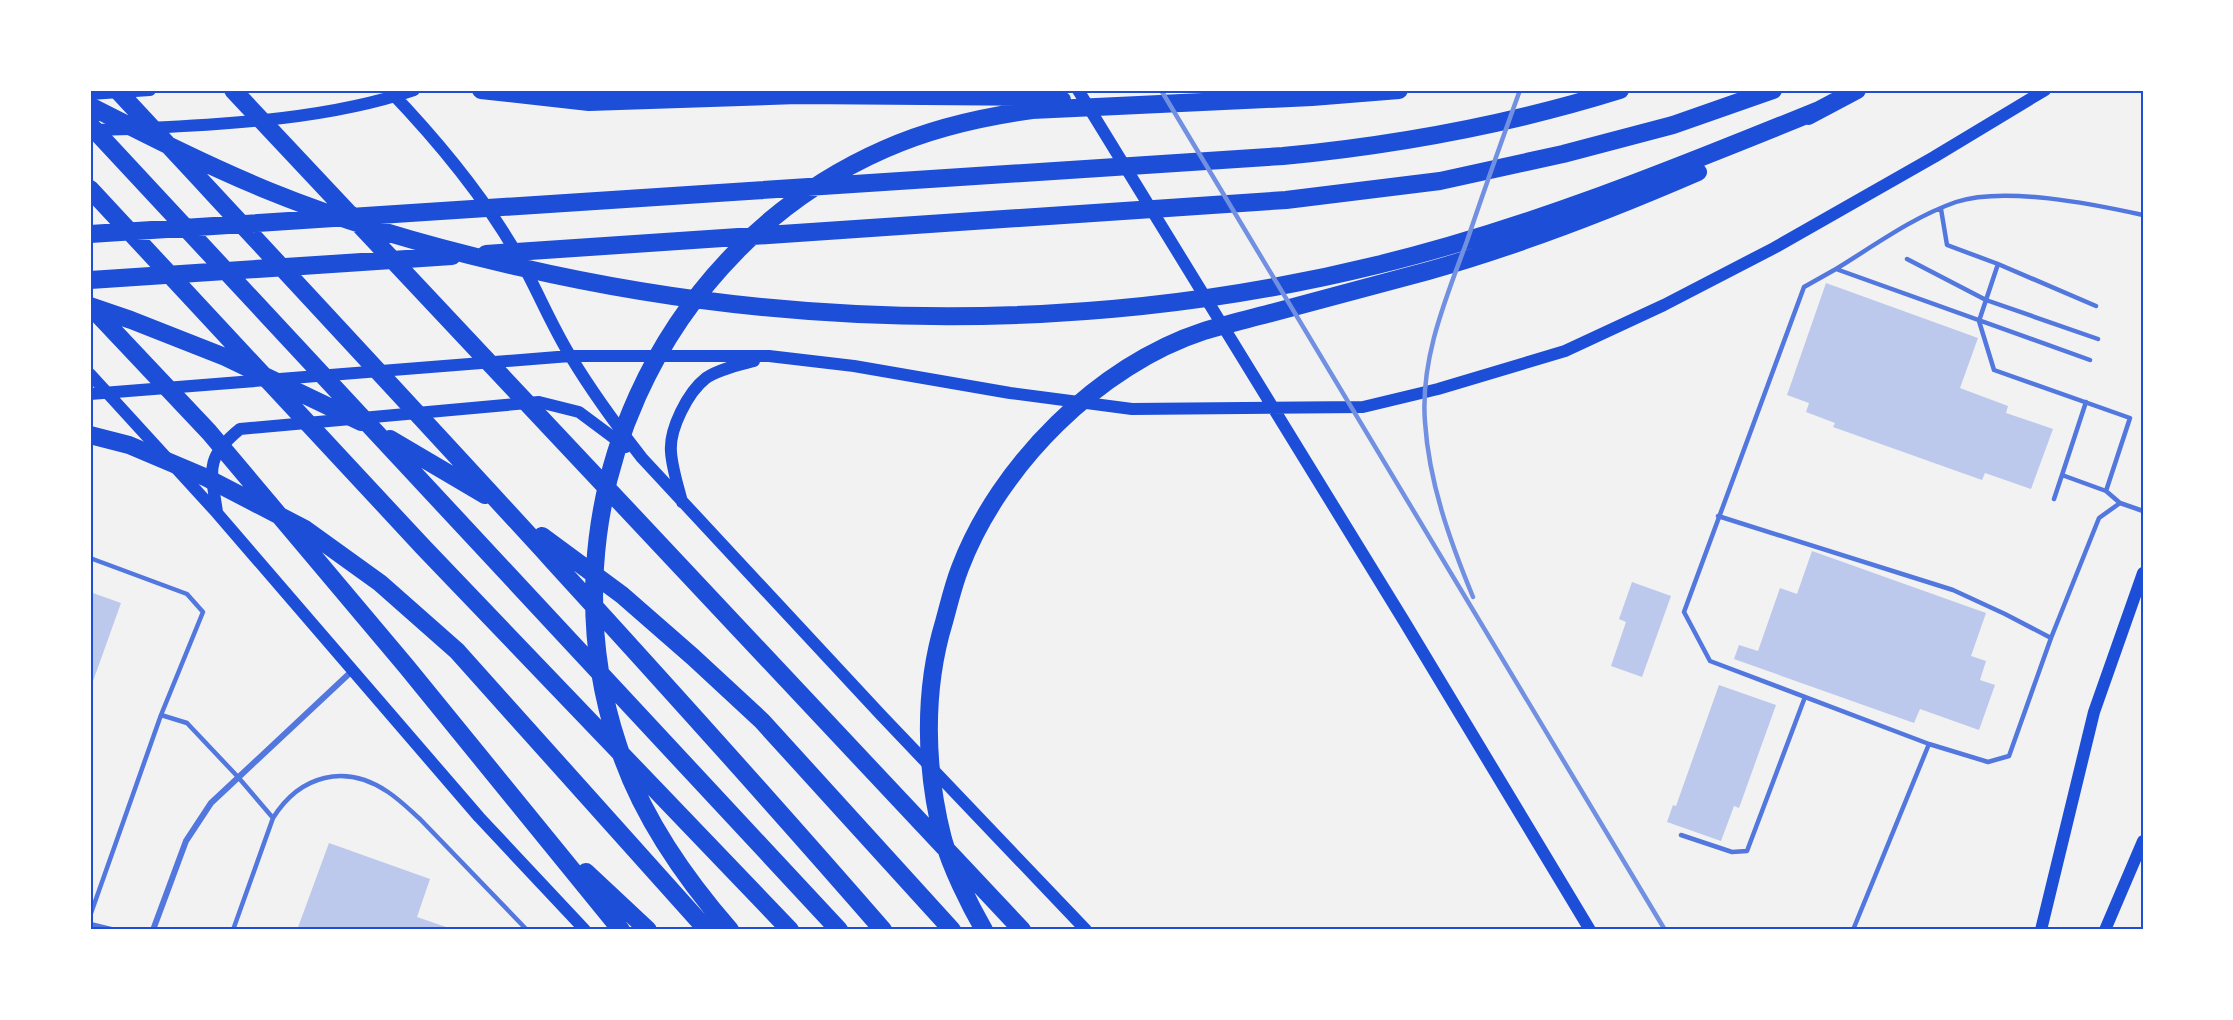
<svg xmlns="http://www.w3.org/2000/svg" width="2233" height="1020" font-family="'Nunito Sans',sans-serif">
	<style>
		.building { fill: #bdc9ec }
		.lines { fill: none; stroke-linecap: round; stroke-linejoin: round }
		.service { stroke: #5277de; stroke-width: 4.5 }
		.minor { stroke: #5277de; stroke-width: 6 }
		.secondary { stroke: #1d4ed8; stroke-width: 12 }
		.motorway { stroke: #1d4ed8; stroke-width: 18 }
		.rail { stroke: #7290e2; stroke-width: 4.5 }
		.neatline { fill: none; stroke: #1d4ed8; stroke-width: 2 }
	</style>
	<rect width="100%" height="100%" fill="#f2f2f2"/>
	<!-- building -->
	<path class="building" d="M1826,283L1978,338L1960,388L2008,406L2006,413L2053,429L2031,489L1985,473L1982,480L1833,427L1835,423L1806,412L1809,403L1787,395Z
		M1812,551L1986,613L1971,656L1986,661L1980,680L1995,685L1979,730L1920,709L1914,723L1734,659L1739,645L1758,651L1780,588L1797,594Z
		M1632,582L1671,596L1642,677L1611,666L1626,622L1619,619Z
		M90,592L121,603L92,684H90Z
		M1719,685L1776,705L1739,808L1734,806L1721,841L1667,822L1673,805L1676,806Z
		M329,843L430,879L417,917L449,928V930H297Z"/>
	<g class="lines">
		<!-- service -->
		<path class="service" d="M1941,209L1947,245L1998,264L2096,306
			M1907,259L1986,300L2098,339
			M1998,264L1979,321L1994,370L2130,418L2106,491L2120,503
			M1836,269C1875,245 1913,217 1956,202C2004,186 2093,204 2143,215
			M2090,360L1836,269L1804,287L1684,612L1710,661L1929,744L1988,762L2009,756L2051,638L2099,518L2120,503L2143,511
			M2086,402L2062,475L2106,491
			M2054,499L2062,475
			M1718,516L1953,590L2005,614L2051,638
			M90,558L187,594L203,612L161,715L187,723L238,777L273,818
			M1681,835L1732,852L1747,851L1805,697
			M90,916L161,715
			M90,924L115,930
			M233,930L273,818C300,775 345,763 388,792C400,800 410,810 420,819L527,930
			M1853,930L1929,744"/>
		<!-- minor -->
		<path class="minor" d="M153,930L186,841L211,803L352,671"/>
		<!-- secondary -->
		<path class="secondary" d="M389,90C437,140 483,195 518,256C537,289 551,325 571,357C592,392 617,426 642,458L881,715L1086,930
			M1078,90L1404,621L1590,930
			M90,94L150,90
			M148,128C234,124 332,118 414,90
			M91,130L131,129
			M90,374L217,513L479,817L585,930
			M90,394L570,356H769L854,366L1010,393L1132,409L1363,407L1438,389L1565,351L1664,305L1774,248L1934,157L2045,90
			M682,502C678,486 672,468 671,452C669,429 688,392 706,378C719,369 739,365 754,361
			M217,512C211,471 204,458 240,429L539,402L579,412L626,447
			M2041,930L2094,712L2143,573
			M2105,930L2143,841"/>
		<!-- motorway -->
		<path class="motorway" d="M117,90C375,368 634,644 883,930
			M233,90L1022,930
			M481,90L589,102L798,95L1045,97L1062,100
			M90,106C149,136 208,166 269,191C350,224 435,248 519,267C800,332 1096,334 1377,265C1529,228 1674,169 1819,110
			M1808,116L1857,90
			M90,125L839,930
			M90,189L424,548L790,930
			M90,234L1283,156C1397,145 1511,124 1620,90
			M486,254L1286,200L1440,181L1563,154L1673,125L1773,90
			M90,280L452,256
			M90,306L131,320L225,357L361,422
			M92,308L209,432L406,666L621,930
			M90,435L129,445L207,478L305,529L380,583L457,651L707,930
			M390,439L485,495
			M542,536L622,595L693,657L762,721L952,930
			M586,872L648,930
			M730,930C683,876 640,814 618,745C540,510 659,248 885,149C932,128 981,117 1032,110L1312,97L1399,90
			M984,930C969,904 951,867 943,839C925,769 923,691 944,622C949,604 953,586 960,568C999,465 1099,365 1204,331C1226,324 1249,319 1271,313C1323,299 1376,285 1428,271C1521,245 1610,210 1698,172"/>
		<!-- rail -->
		<path class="rail" d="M1161,90L1665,930
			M1473,597C1450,541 1429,483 1425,422C1420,359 1446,298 1467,241C1484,190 1502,140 1520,90"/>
	</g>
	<!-- border -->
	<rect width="2233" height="1020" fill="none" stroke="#ffffff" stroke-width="183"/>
	<rect x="92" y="92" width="2050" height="836" class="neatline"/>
</svg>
